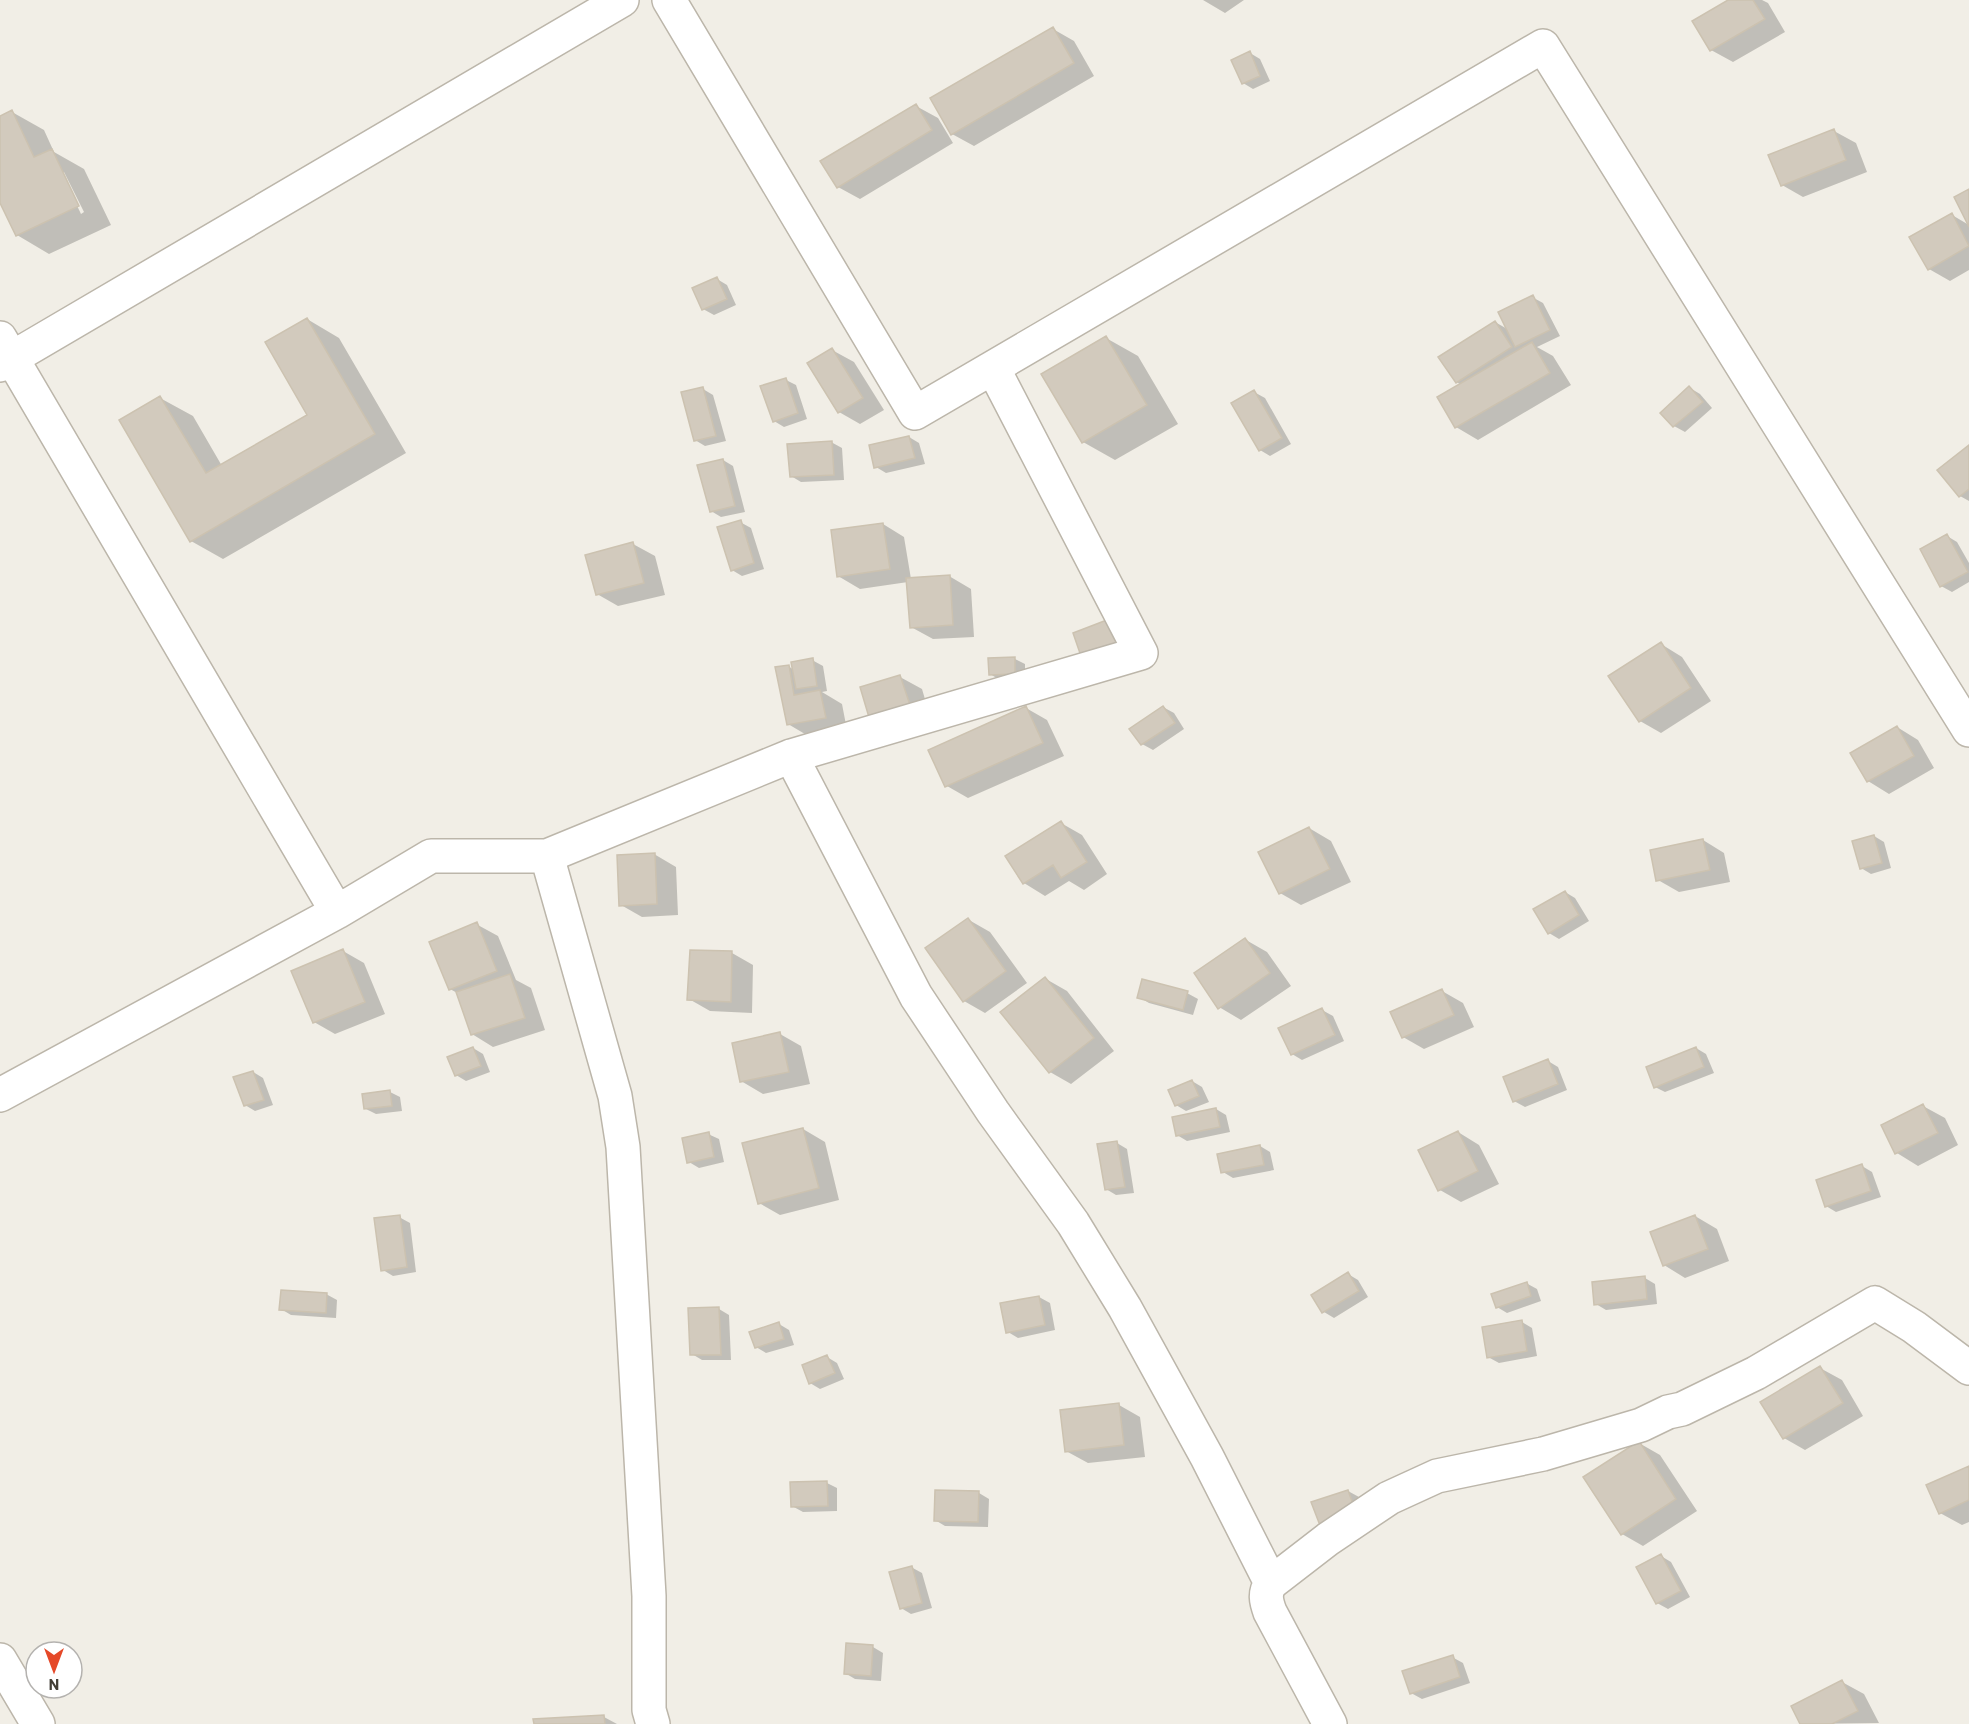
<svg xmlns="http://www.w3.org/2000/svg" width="1969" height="1724" font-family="Barlow,sans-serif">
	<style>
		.shadow { fill: #0003; fill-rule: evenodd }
		.building { fill: #d2cabd; stroke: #ccc2b0; stroke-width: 1.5 }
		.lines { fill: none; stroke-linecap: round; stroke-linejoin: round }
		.street-casing { stroke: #bcb6aa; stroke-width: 36 }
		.street { stroke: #fff; stroke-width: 33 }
	</style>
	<rect width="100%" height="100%" fill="#f1eee6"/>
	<!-- shadow -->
	<path class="shadow" d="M1203,0H1244L1225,13Z
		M1731,0H1762L1768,3L1785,32L1733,62L1711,50Z
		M1053,29L1074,41L1094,76L974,146L952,134Z
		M1250,53L1260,59L1270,81L1253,89L1243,83Z
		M916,106L938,118L953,143L860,199L838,187Z
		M12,112L44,130L54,152L84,169L111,225L49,254L17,235L0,200V118ZM61,172H64L84,212L81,214Z
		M1834,131L1856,143L1867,172L1803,197L1782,185Z
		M1952,215L1969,225V270L1950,281L1929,269Z
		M717,279L727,285L736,305L714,315L703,309Z
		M1532,297L1543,303L1560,336L1537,347L1553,356L1571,385L1478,440L1456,427L1461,385L1457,382L1495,322L1509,330Z
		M307,319L339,338L406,453L223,559L191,541L160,398L193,416L222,466L309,416Z
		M1106,338L1138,356L1178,424L1115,460L1083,442Z
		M832,350L854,362L884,410L860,424L839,412Z
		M786,380L796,385L807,419L784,427L774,421Z
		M1690,388L1700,394L1712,408L1685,432L1674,426L1662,413Z
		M703,389L713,395L726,441L705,446L695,440Z
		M1254,392L1265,398L1291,444L1270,456L1260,450Z
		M909,437L919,443L925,464L886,473L876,467Z
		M831,442L842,448L844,480L801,482L791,476Z
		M1969,447V501L1960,496Z
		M723,460L733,466L745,512L721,517L711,511Z
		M740,522L751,528L764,569L742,576L732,570Z
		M883,524L904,537L911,579L949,576L971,589L974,637L933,639L911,627L908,582L860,589L838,576Z
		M1947,536L1957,542L1969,563V582L1952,592L1941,586Z
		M633,544L655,556L665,595L618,606L597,594Z
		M1661,644L1682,657L1711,701L1661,733L1640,721Z
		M1015,659L1025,664V679L1000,680L990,674Z
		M812,660L823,666L827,691L822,692L842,704L847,730L810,737L788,724V666L794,670Z
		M900,677L922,689L932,723L893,735Z
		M1163,707L1174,713L1184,729L1153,750L1142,744Z
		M1026,708L1047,720L1064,756L968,798L947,786Z
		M1897,727L1918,740L1934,768L1889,794L1868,781Z
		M1061,823L1082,835L1107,874L1084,890L1069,881L1045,896L1024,883Z
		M1309,828L1331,841L1351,882L1301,905L1280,893Z
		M1874,836L1884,842L1891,868L1871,874L1861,868Z
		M1703,840L1724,853L1730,882L1679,892L1658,880Z
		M654,854L676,867L678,915L642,917L621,905Z
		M1565,892L1575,898L1589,921L1559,939L1549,933Z
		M969,920L990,932L1027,983L985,1013L964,1001Z
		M476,924L498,936L516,980L531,988L545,1030L493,1047L472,1034L459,994L450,989Z
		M1246,940L1267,952L1291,986L1241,1020L1219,1007Z
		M343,951L364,963L385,1014L335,1034L314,1022Z
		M732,953L753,965L752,1013L710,1011L689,999Z
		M1046,979L1067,991L1114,1051L1071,1084L1050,1072Z
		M1442,991L1463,1003L1474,1027L1424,1049L1403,1037Z
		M1187,993L1198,999L1193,1015L1149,1003L1139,997Z
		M1322,1010L1333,1016L1344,1041L1302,1060L1292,1054Z
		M780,1034L801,1046L810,1084L763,1094L741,1081Z
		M473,1048L483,1054L490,1072L466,1081L456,1075Z
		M1696,1048L1706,1054L1714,1073L1665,1092L1655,1087Z
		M1548,1061L1558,1067L1567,1090L1525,1107L1514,1101Z
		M253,1072L263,1078L273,1105L255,1111L245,1105Z
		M1192,1081L1202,1087L1209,1102L1186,1111L1176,1105Z
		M390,1092L400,1097L402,1111L376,1114L366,1109Z
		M1923,1106L1945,1118L1958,1145L1918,1166L1897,1153L1883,1126Z
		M1216,1109L1226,1115L1230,1132L1187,1141L1177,1135Z
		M803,1129L825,1142L839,1200L780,1215L759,1203Z
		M1458,1132L1479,1145L1499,1184L1461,1202L1440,1190Z
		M708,1134L719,1139L724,1162L699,1168L689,1162Z
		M1117,1143L1127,1149L1134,1193L1116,1195L1106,1189Z
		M1260,1146L1270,1152L1274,1170L1233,1178L1223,1172Z
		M1862,1166L1872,1172L1881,1197L1836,1212L1826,1206Z
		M1695,1216L1717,1229L1729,1261L1685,1278L1664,1265Z
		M399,1217L410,1223L416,1272L393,1276L383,1270Z
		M1348,1274L1358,1280L1368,1297L1334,1318L1324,1312Z
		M1645,1278L1655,1284L1657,1304L1606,1310L1596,1304Z
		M1526,1283L1537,1289L1541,1301L1507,1313L1497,1307Z
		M326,1294L337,1300L336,1318L291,1315L281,1309Z
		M1039,1297L1050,1303L1055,1330L1018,1338L1008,1332L1002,1305Z
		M719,1309L729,1315L731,1360H702L692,1354Z
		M1522,1322L1532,1328L1537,1356L1499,1363L1488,1357Z
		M779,1324L789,1330L794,1345L766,1353L756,1347Z
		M827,1357L837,1363L844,1379L820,1389L810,1383Z
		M1820,1368L1842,1380L1863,1416L1805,1450L1784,1438Z
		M1119,1405L1140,1417L1145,1457L1088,1463L1066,1451Z
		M1639,1443L1660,1455L1697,1511L1643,1546L1622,1534Z
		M1969,1467V1522L1962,1525L1940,1513Z
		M827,1483L837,1488V1511L803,1512L792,1506Z
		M1348,1491L1359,1497L1367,1522L1332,1533Z
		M979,1493L989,1499L988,1527L945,1526L935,1520Z
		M1661,1556L1671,1562L1690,1597L1668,1609L1657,1603Z
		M911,1567L922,1573L932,1608L911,1614L901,1608Z
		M873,1647L883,1653L881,1681L855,1679L845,1673Z
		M1452,1657L1463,1663L1470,1683L1422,1699L1411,1693Z
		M1842,1682L1864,1694L1879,1723L1801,1724Z
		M604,1717L617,1724H535Z"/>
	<!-- building -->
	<path class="building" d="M1728,0H1753L1765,19L1710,51L1692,21Z
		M1053,27L1074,63L951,135L930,98Z
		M1250,51L1260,76L1242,84L1231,60Z
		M916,104L932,130L837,188L820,161Z
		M12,110L34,157L52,149L79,206L16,236L0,203V116Z
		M1834,129L1846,160L1781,186L1768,155Z
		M1969,189V227L1954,197Z
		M1952,213L1969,246L1928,270L1909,237Z
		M717,277L727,299L702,310L692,288Z
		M1533,295L1550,330L1515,347L1498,312Z
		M307,318L375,434L190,542L119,420L160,396L206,473L307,415L265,342Z
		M1495,321L1512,347L1456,383L1438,357Z
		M1106,336L1147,405L1082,443L1041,374Z
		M1532,342L1550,373L1455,428L1437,397Z
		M832,348L863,398L838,413L807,363Z
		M786,378L798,413L773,422L760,386Z
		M1689,386L1703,402L1673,427L1660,413Z
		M703,387L716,436L694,441L681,392Z
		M1254,390L1282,438L1259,451L1231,403Z
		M909,436L915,458L874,468L869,445Z
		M832,441L834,475L790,477L787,444Z
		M1969,445V489L1959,497L1937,470Z
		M723,459L735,506L710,512L697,465Z
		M741,520L754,563L731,571L717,527Z
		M883,523L890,569L837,577L831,530Z
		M1947,534L1968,572L1940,587L1920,549Z
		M633,542L644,583L596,595L585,555Z
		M950,575L953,625L910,628L906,578Z
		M1112,618L1122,644L1082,659L1073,633Z
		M1661,642L1691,688L1639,722L1608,676Z
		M1015,657V674L989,675L988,658Z
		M813,658L817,686L796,689L791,662Z
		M789,665L794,695L820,690L826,718L787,725L775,667Z
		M900,675L912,711L871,724L860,687Z
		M1026,706L1043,743L945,787L928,750Z
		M1163,706L1175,723L1141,745L1129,729Z
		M1897,726L1914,756L1867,782L1850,753Z
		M1061,821L1087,862L1061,878L1053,865L1023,884L1005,856Z
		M1309,827L1330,869L1279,894L1258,852Z
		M1874,835L1882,863L1860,869L1852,841Z
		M1703,839L1710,870L1656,881L1650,850Z
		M655,853L657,904L619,906L617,855Z
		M1565,891L1579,915L1548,934L1533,909Z
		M968,918L1006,971L963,1002L925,948Z
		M477,922L497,971L449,990L429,942Z
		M1245,938L1270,973L1218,1009L1194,973Z
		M343,949L365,1002L313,1023L291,971Z
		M690,950L732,951L731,1002L687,1000Z
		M510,974L525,1018L471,1035L456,992Z
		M1045,977L1094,1038L1049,1073L1000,1012Z
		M1142,979L1188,991L1183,1010L1137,998Z
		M1442,989L1454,1015L1402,1038L1390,1012Z
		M1322,1008L1335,1035L1291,1055L1278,1028Z
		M780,1032L789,1072L740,1082L732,1043Z
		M473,1047L481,1066L455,1076L447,1057Z
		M1696,1047L1704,1067L1654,1088L1646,1067Z
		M1548,1059L1558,1084L1513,1102L1503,1077Z
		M253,1071L264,1100L244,1106L233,1077Z
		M1192,1080L1199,1096L1175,1106L1168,1090Z
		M390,1090L392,1106L364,1109L362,1094Z
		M1923,1104L1938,1133L1895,1154L1881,1125Z
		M1216,1108L1220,1127L1176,1136L1172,1117Z
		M803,1128L819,1188L758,1204L742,1143Z
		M1458,1131L1478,1171L1438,1191L1418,1150Z
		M709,1132L714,1157L687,1163L682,1138Z
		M1117,1141L1125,1187L1105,1190L1097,1144Z
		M1260,1145L1264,1165L1221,1173L1217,1154Z
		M1862,1164L1871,1191L1825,1207L1816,1180Z
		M400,1215L407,1267L381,1271L374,1218Z
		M1695,1215L1708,1249L1663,1266L1650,1232Z
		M1348,1272L1359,1291L1322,1313L1311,1295Z
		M1645,1276L1647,1299L1594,1305L1592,1282Z
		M1527,1282L1531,1296L1496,1308L1491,1294Z
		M281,1290L327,1293L326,1313L279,1310Z
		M1039,1296L1045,1325L1006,1333L1000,1303Z
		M719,1307L721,1355H690L688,1308Z
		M1522,1320L1527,1351L1487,1358L1482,1327Z
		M779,1322L784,1339L755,1348L749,1332Z
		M827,1355L835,1373L809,1384L802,1365Z
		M1820,1366L1843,1403L1783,1439L1760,1402Z
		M1119,1403L1124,1445L1065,1452L1060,1410Z
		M1639,1441L1676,1499L1621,1535L1583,1477Z
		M1969,1466V1500L1939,1514L1926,1485Z
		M827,1481L828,1506L791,1507L790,1482Z
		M935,1490L979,1491L978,1522L934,1521Z
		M1348,1490L1357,1516L1321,1528L1311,1502Z
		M1661,1554L1681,1591L1656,1604L1636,1567Z
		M912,1566L922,1603L900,1609L889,1572Z
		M846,1643L873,1645L871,1676L844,1674Z
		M1453,1655L1460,1677L1410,1694L1402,1671Z
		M1842,1680L1858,1711L1832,1724H1800L1791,1706Z
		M604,1715L605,1724H534L533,1719Z"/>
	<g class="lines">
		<defs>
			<path id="street" d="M669,0L915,413L1543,46L1969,730
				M0,338L337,912
				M0,365L622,0
				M791,756L916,996L993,1112L1073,1223L1125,1308L1207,1457L1271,1583
				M547,856L615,1096L623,1147L649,1596V1710L653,1724
				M0,1095L337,912L431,856H547L791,756L1141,653L993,368
				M0,1660L38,1724
				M1330,1724L1270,1612C1266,1601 1264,1593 1271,1583L1328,1539L1389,1498L1437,1476L1543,1454L1641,1425L1668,1412L1682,1409L1756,1373L1875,1303L1914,1327L1969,1368"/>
		</defs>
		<!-- street casing -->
		<use href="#street" class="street-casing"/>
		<!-- street -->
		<use href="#street" class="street"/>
	</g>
	<!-- north arrow -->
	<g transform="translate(54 1670) rotate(180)"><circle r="28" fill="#ffffff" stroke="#b4b2af" stroke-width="1.5"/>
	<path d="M0-4.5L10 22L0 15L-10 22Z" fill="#e54929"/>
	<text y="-9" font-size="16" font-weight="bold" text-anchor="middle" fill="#433e36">N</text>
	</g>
</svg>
